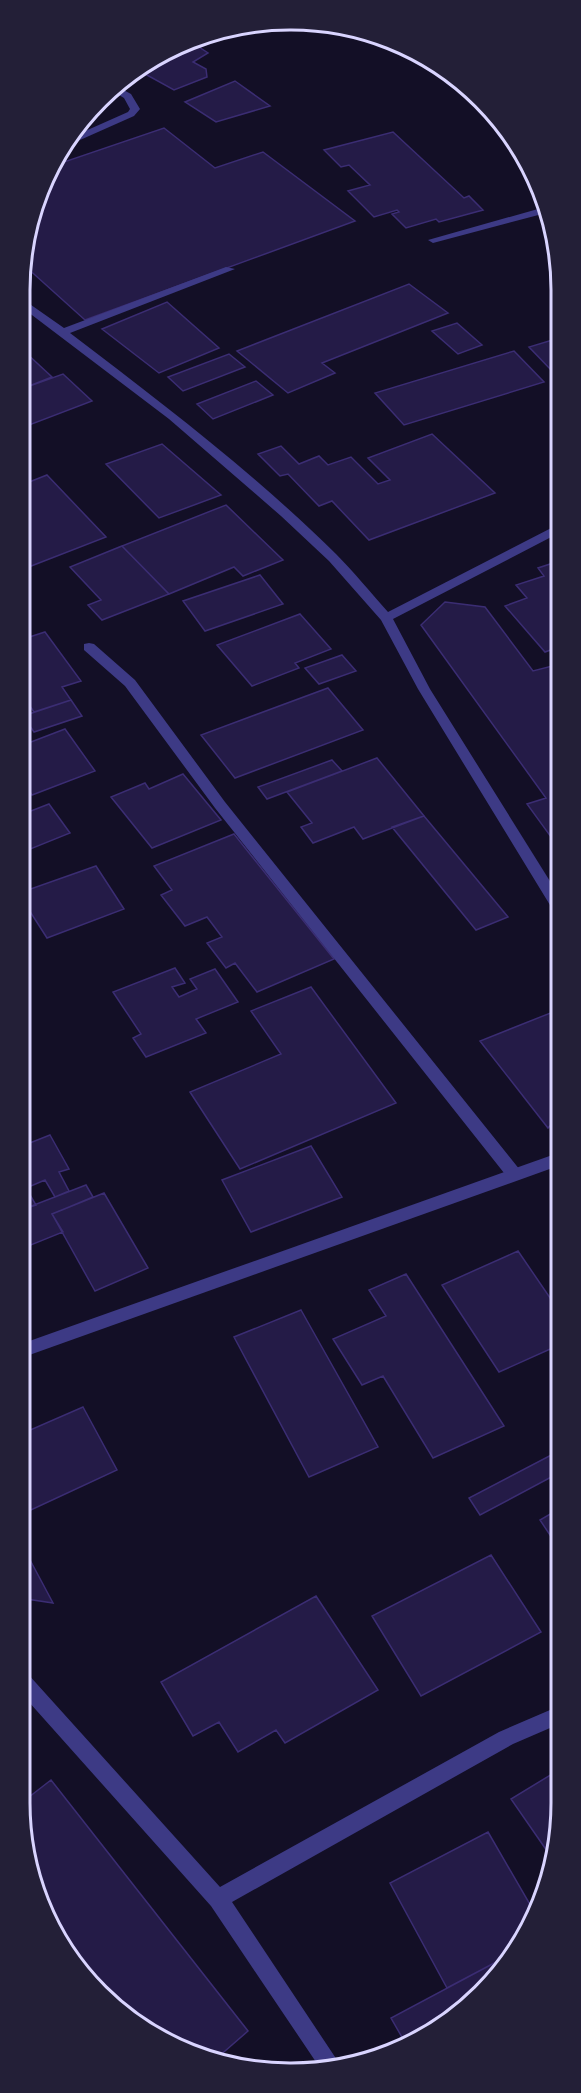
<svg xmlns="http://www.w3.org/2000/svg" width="581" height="2093" font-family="Raleway,sans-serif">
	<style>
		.building { fill: #241b47; stroke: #3b2d73; stroke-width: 1.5 }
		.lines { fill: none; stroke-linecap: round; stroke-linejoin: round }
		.minor { fill: #3d3a85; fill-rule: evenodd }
		.tertiary { fill: #3d3a85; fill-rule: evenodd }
		.rim { fill: none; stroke: #d9d4ff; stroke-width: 3 }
	</style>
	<rect width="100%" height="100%" fill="#130f26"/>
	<!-- building -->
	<path class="building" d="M193,43L208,53L193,62L206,69L207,77L174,90L136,69Z
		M235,81L270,106L216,122L185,102Z
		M164,128L215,168L263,152L355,221L85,320L25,266V238L55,165Z
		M393,132L464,198L469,196L483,210L439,222L436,219L406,228L392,214L399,212L397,210L374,217L348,191L370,185L349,165L341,167L324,150Z
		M409,284L448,313L322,363L335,373L288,393L237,351Z
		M167,302L219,348L159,373L102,329Z
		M457,323L482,345L458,354L432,331Z
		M559,338V371L553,372L529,347Z
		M24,351L52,377L24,388Z
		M514,351L544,382L404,425L375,393Z
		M229,354L245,367L183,391L168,377Z
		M63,374L92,401L24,427V388Z
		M256,381L273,395L213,419L197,404Z
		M432,434L495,493L369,540L332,501L319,506L288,474L280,476L258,454L281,446L299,464L319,456L328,465L351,457L378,484L390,480L368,458Z
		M162,444L221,495L159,518L106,464Z
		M47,475L106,537L26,568L24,565V484Z
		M226,505L283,560L243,576L234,567L169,594L122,546Z
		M122,546L169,594L102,620L88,605L101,600L70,567Z
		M559,561V647L545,652L505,606L527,598L516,585L544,576L538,568Z
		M260,575L283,604L205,631L183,601Z
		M445,602L485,607L533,671L552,666L558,674V835L551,837L527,804L546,798L421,625Z
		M300,614L331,649L295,663L299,668L252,686L217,645Z
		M45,632L81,681L62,687L71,700L34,712L23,696V639Z
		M342,655L356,671L319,684L305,668Z
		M328,688L363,730L235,778L201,735Z
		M71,700L82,716L34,732L23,716Z
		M65,729L95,771L32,795L23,782V745Z
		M377,758L424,816L363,839L354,827L313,843L301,827L312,823L287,792Z
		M332,760L342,771L267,799L258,787Z
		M183,774L221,820L152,848L111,797L145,783L149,789Z
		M49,804L70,833L23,852V814Z
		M424,816L508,917L476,930L392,827Z
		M234,834L334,959L257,992L235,963L226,968L207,943L222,937L207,917L185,926L161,895L172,890L154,866Z
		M96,866L124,909L47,938L22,899V892Z
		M175,968L185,983L172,987L179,997L197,989L190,979L215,969L238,1002L196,1019L206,1033L146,1057L133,1038L141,1034L113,992Z
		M311,987L396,1103L240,1169L190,1092L281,1054L251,1011Z
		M558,1010V1117L548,1128L480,1041Z
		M50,1135L69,1169L59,1172L69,1191L55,1197L45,1180L26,1188L36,1205L21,1210L22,1146Z
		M311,1146L342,1197L251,1232L222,1180Z
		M86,1185L93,1197L52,1214L63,1232L21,1249V1210Z
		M104,1193L148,1268L95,1291L52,1214Z
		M518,1251L557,1308V1346L499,1372L442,1285Z
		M406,1274L504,1426L433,1458L383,1376L362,1385L333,1339L386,1316L369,1290Z
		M301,1310L378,1447L309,1477L234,1337Z
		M83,1407L117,1470L20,1515L21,1434Z
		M557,1452V1474L480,1515L469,1498Z
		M557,1510V1536L552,1538L540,1520Z
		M20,1545H22L53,1603L20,1598Z
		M491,1555L541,1632L421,1696L372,1616Z
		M316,1596L378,1690L285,1743L276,1730L238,1752L219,1722L193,1736L161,1682Z
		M557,1771L556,1855L554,1861L511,1799Z
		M51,1780L248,2031L217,2058L170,2045L87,1981L40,1906L20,1804Z
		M488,1832L535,1913L525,1938L511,1954L447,1988L390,1883Z
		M511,1954L456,2017L424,2033L422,2028L403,2039L391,2018Z"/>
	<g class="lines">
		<!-- minor -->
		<path class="minor" d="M118,87L131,94L140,109L134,116L62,148L65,140L128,112L130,109L124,98L114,92Z
			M545,207L546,213L433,243L428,240Z
			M226,267L235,269L70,333C162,403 254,473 336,554C354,572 371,593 388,612L559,524V533L393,619L430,689L558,894V911L553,910L418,689L381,620L329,561L281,516L169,419L24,309V300L64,328Z
			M89,643L94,644L135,680L225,802L520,1170L522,1174L520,1178H508L215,808L125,686L84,650V644Z
			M20,1670L27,1673L220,1887L499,1732L557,1707V1725L513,1744L232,1902L341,2066L320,2068L211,1906L20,1692Z"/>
		<!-- tertiary -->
		<path class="tertiary" d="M558,1153V1166L21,1358V1344Z"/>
	</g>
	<!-- crop -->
	<path d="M0 0H581V2093H0ZM290 30H291A260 260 0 0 1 551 290V1803A260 260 0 0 1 291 2063H290A260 260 0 0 1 30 1803V290A260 260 0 0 1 290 30Z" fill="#231f37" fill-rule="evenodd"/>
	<path class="rim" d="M290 30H291A260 260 0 0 1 551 290V1803A260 260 0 0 1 291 2063H290A260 260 0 0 1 30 1803V290A260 260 0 0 1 290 30Z"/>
</svg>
